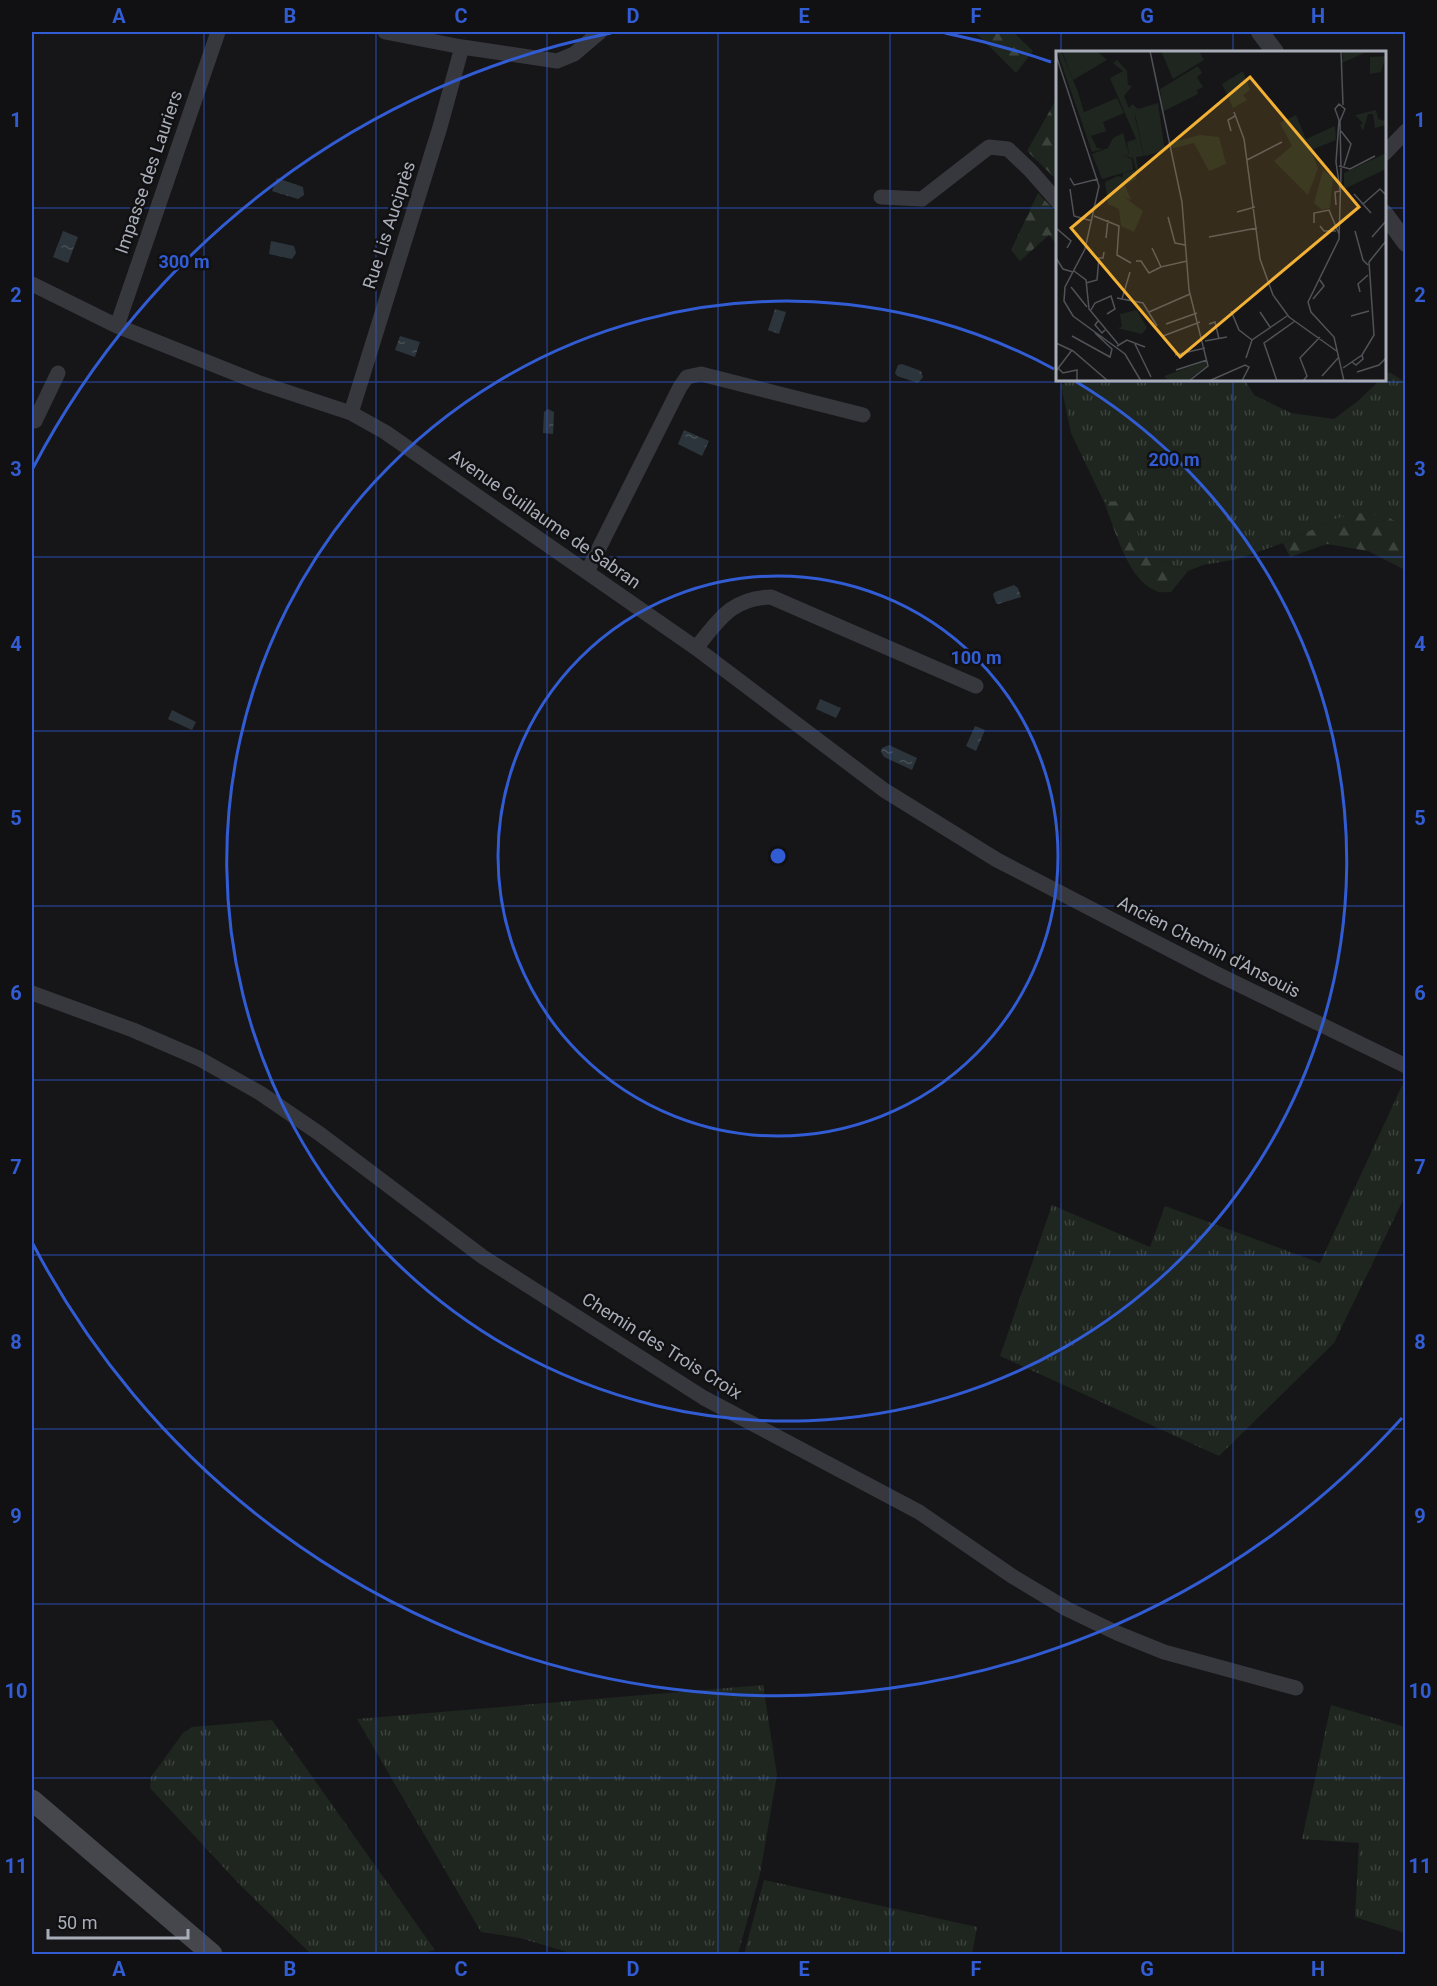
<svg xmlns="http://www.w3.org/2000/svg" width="1437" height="1986" font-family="Roboto,sans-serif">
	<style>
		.grass { fill: url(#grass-tufts) }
		.forest { fill: url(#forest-firs) }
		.water { fill: url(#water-ripples) }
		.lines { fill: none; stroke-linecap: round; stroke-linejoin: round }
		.minor { stroke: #37383d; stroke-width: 15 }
		.tertiary { stroke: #37383d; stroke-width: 18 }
		.secondary { stroke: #45474d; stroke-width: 21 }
		.grid { fill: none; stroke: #325cd3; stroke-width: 1.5; stroke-opacity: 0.55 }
		.ring { fill: none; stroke: #325cd3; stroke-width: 3 }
		.labels { text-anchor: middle; stroke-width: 5; stroke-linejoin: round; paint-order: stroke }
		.street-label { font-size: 18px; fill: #a8adb8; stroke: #111113 }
		.inset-road { fill: none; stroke: #505258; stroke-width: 1.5 }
		.view { fill: #f2b134; fill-opacity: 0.15; stroke: #f2b134; stroke-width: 3 }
		.inset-edge { fill: none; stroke: #a8adb8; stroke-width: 3 }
		.centre { fill: #325cd3; stroke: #111113; stroke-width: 3 }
		.ring-label { font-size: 18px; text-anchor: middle; font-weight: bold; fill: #325cd3; stroke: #111113; stroke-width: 5; stroke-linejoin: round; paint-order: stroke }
		.neatline { fill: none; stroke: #325cd3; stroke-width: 2 }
		.grid-label { font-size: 20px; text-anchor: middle; font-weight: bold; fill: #325cd3 }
	</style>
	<defs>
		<pattern id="grass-tufts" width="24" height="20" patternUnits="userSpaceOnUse" patternTransform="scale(1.5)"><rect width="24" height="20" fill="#1e261f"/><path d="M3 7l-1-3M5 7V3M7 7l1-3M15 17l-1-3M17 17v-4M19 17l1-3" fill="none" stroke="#3c433d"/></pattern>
		<pattern id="forest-firs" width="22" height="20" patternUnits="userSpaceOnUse" patternTransform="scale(1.5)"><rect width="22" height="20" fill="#1e261f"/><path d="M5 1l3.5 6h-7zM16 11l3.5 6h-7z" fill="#3c433d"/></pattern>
		<pattern id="water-ripples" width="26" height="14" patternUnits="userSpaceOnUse" patternTransform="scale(1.5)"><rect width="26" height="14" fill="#2c353c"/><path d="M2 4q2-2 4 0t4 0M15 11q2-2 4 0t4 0" fill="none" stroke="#485056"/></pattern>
	</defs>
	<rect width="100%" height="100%" fill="#161618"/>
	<!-- grass -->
	<path class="grass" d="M1389,372L1405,382V527L1403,525L1338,518L1283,543L1238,559L1203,565L1188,571L1150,557L1138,536L1131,501L1104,502L1071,433L1061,385L1072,380H1245L1254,395L1291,413L1334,419L1358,401L1380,380H1384L1385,376Z
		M1405,1079V1196L1334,1343L1219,1456L1000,1356L1052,1205L1150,1247L1165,1206L1320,1263Z
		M763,1685L777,1775L760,1874L738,1954H574L520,1938L481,1932L357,1719Z
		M1331,1705L1405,1727V1933L1355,1917L1359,1843L1302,1839Z
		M272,1720L435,1950L420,1954H311L241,1886L150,1788L151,1777L183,1733L192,1727Z
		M764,1880L977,1927L972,1954H744Z"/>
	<!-- forest -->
	<path class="forest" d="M975,32H1013L1033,51L1016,73Z
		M1057,98V180L1027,151Z
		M1038,193L1057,213V245L1049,235L1020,261L1011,250Z
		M1131,500L1138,536L1150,557L1188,571L1171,592C1166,592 1160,593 1156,591C1127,579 1115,529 1104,502Z
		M1359,513L1386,516L1405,527V570L1368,551L1327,544L1290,557L1283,543L1338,518Z"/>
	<!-- water -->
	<path class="water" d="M277,178L303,187L304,195L298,199L272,191Z
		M63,231L78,237L68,263L53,257Z
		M271,241L294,246L296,253L292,259L269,254Z
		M775,309L786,312L779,334L768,330Z
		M400,336L420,342L415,357L395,350Z
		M902,364L921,371L923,377L918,383L897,376L895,373L898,365Z
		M548,409L554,412L553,434L543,433L544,412Z
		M684,430L709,441L702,456L678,444Z
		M1014,585L1018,588L1021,597L998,604L996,603L993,594L995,592Z
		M820,699L841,708L836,718L816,709Z
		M172,710L196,722L192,730L168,719Z
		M975,726L985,730L976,751L966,746Z
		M889,745L917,758L912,770L884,757L881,752L882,748Z"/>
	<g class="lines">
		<!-- minor -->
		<path class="minor" d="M385,32L462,47L557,61L574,54L600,32
			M1384,154L1406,131
			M881,197L922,199L989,147L1008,149L1031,171L1058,202
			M32,284L117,326L257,382L351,413L385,432L696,648L884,790L997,860L1213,972L1406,1066
			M117,326L218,32
			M351,413L440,127L462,47
			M32,419L35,421L58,373
			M587,572L680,387L687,377L701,374L863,415
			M696,648C719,620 731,598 771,597L976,686
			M32,993L133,1030L198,1058L260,1093L320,1134L483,1257L704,1398L919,1512L1012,1576L1067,1609L1117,1633L1164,1652L1296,1688"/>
		<!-- tertiary -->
		<path class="tertiary" d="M1260,32L1275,52
			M1384,213L1406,243"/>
		<!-- secondary -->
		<path class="secondary" d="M32,1800L212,1954"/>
	</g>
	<!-- grid -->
	<path class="grid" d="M204,32V1954M376,32V1954M547,32V1954M718,32V1954M890,32V1954M1061,32V52M1233,32V52M32,208H1058M1384,208H1406M1061,380V1954M1233,380V1954M32,382H1406M32,557H1406M32,731H1406M32,906H1406M32,1080H1406M32,1255H1406M32,1429H1406M32,1604H1406M32,1778H1406"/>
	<!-- distance rings -->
	<g class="ring">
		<circle cx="778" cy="856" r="280"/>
		<path d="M1075 381A560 560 0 1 1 1054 369"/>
		<path d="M1402 1418A840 840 0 0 1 33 1244M33 468A840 840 0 0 1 611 33M945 33A840 840 0 0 1 1051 62"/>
	</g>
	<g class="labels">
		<!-- street labels -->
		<g class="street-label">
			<text transform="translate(149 172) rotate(-71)" y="6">Impasse des Lauriers</text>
			<text transform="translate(389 225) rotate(-72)" y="6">Rue Lis Auciprès</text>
			<text transform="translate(545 519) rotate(35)" y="6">Avenue Guillaume de Sabran</text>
			<text transform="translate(1209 947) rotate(27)" y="6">Ancien Chemin d'Ansouis</text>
			<text transform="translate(662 1346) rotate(32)" y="6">Chemin des Trois Croix</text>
		</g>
	</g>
	<!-- overview -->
	<g transform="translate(1056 51)">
		<rect width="330" height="330" fill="#161618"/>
		<path d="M6,0H41L51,9L17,29ZM105,0H143L148,9L117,28ZM287,0H313L286,12ZM330,5L325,21L314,23V6ZM142,15L146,22L141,26L147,36L141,39L142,43L106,61L104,38ZM187,20L194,39L187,44L191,49L177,57L166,33ZM61,47L68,62L47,71L50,80L35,85L26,62ZM102,52L108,94L112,99L88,105L79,63L82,58ZM320,59L322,68L330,70V74L319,77L317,63H312L307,80L304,74L307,72L299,64ZM240,64L262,117L252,144L218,110L236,95L224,72ZM279,75L280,89L255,99L250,88ZM67,82L73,103L67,105L76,108L77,119L46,128L36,103L52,97L57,87ZM144,84L163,86L170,113L153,120L138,92L114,98L113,92ZM267,119L277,126L274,157L266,159L258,152ZM62,125L69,127L67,145L87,160L78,181L65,175L63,158L52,153L49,131ZM150,310V316L131,330H113L108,325Z" fill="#1e261f"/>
		<path d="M1,0H5L22,41L35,85L41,97L47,98L36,101ZM61,9L71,20L72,34L76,35L68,45L73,57L76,53L82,58L79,66L88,105L80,106L82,118L80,128L69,134L75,149L67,145L65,137L67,122L80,119L77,107L67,105L73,103L71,91L80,88L54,27L67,20L57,12Z" fill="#1e261f"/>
		<path d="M330,102V118L288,138V122ZM81,259L91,277L86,283L61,277L66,276L64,263Z" fill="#1e261f"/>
		<path class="inset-road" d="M94,0L126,151L133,239L152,315L133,330M285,0L287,54M0,4L43,135L29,198L9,236L8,250L17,265L69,303L85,330M178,61L188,88L204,208L217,244L233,266L282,301M175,80L172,69L179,65M285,80L295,93L288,115M191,109L226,91M283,115L294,118L319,105M14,127L18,134L42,128M14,138L18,165L36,170M284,139L280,111L283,69L279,58L283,53L289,58L284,70L285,121L283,188L252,251L255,261L278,286L288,330M298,143L315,162M307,153L324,138L330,144M280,154L279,141L284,140M181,161L199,156M38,165L63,175L61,204L75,212M112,166L119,192L129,194M258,172V162L273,159L283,183M264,175L268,180H280M0,177L15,190L11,197M299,180L307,209L312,214M153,186L201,177M316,186L330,170M50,187L52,169M96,197L105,216L131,210M0,207L7,218L17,221M80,210H85L93,222L105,216M18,220L30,229L33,258L62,293M30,232L41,229L43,207H47L48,201M15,236L31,256M304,241L302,233L312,224M61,247L87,252L101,275M66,248L74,221M257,248L268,235L264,229M35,259L39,252L55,245L59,258L51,263M175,260L183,279L196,289M93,261L134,243M204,261L214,276M295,265L313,260M42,270L39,274L46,282L49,279M110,273L141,262M153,273L159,271L163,288M16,285L54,306L56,298L39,282M107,285L144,271M149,290L171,286M0,292L17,300L52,330M79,293L95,326M61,295L71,289L89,296M119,304L149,297M190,307L196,289L231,265M296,311L300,314L307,308L306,304M2,317L7,322L21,319V330M287,317L306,304L318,284L313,211L330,190M120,319L151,309M0,320L16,299M301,321L323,314L330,307M266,325L283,306M153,330L189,314L193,316L186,330M221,330L208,292L239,270M247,330L251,325L244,307L264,286"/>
		<path class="view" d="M194,26L303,156L124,306L15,177Z"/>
		<rect width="330" height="330" class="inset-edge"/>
	</g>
	<circle cx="778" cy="856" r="9" class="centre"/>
	<g class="ring-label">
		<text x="184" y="268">300 m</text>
		<text x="1174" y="466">200 m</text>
		<text x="976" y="664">100 m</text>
	</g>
	<!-- border -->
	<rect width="1437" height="1986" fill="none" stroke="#111113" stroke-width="66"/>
	<!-- scale -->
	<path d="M48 1929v9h140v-9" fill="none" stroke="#a8adb8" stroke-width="3"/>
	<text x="57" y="1929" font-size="18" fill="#a8adb8" stroke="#111113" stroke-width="4.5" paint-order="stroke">50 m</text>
	<rect x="33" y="33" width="1371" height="1920" class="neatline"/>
	<g class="grid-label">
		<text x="119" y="23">A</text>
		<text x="290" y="23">B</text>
		<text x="461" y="23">C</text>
		<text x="633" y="23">D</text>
		<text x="804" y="23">E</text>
		<text x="976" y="23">F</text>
		<text x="1147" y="23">G</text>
		<text x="1318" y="23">H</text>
		<text x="16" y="127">1</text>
		<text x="1420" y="127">1</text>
		<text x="16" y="302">2</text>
		<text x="1420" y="302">2</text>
		<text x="16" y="476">3</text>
		<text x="1420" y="476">3</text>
		<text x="16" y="651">4</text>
		<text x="1420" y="651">4</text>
		<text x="16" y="825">5</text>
		<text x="1420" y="825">5</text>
		<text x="16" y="1000">6</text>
		<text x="1420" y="1000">6</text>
		<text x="16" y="1174">7</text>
		<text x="1420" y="1174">7</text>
		<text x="16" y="1349">8</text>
		<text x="1420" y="1349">8</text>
		<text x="16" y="1523">9</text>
		<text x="1420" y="1523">9</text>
		<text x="16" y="1698">10</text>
		<text x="1420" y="1698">10</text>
		<text x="16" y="1873">11</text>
		<text x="1420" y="1873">11</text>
		<text x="119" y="1976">A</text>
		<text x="290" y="1976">B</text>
		<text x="461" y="1976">C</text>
		<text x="633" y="1976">D</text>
		<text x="804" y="1976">E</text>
		<text x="976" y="1976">F</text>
		<text x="1147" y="1976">G</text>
		<text x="1318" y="1976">H</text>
	</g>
</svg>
